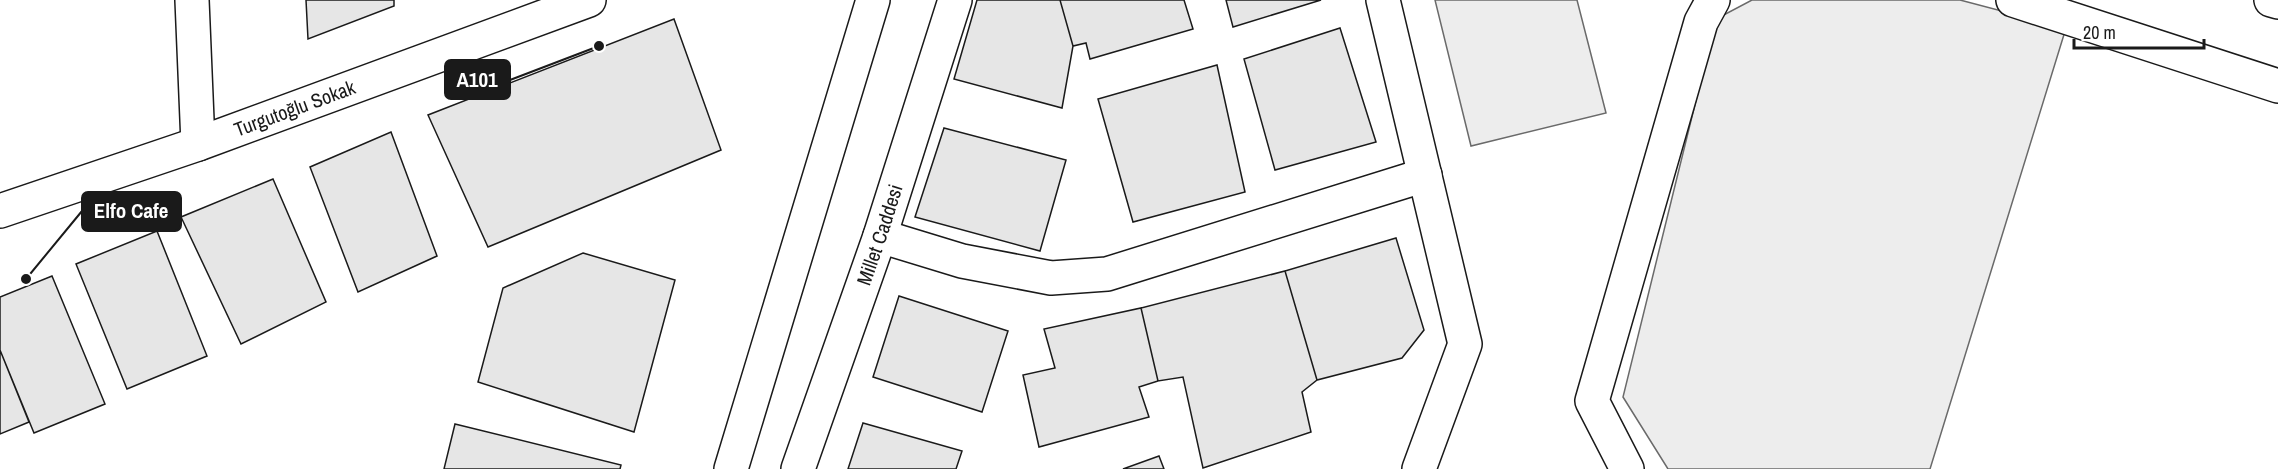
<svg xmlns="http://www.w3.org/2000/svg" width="2278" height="469" font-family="'Archivo Narrow',sans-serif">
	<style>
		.built { fill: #ededed; stroke: #6a6a6a; stroke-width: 1.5 }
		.building { fill: #e6e6e6; stroke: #1a1a1a; stroke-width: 1.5 }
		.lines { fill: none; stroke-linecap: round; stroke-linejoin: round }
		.minor-casing { stroke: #1a1a1a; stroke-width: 36 }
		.major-casing { stroke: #1a1a1a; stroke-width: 36 }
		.minor { stroke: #fff; stroke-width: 33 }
		.major { stroke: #fff; stroke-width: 33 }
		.labels { text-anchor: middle; stroke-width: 4.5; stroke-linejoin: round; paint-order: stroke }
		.street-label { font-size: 20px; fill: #1a1a1a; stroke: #fff }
		.leader { fill: none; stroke: #1a1a1a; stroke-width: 2 }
		.callout-dot { fill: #1a1a1a; stroke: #fff; stroke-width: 2 }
		.callout { fill: #1a1a1a; stroke: #1a1a1a; stroke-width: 2 }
		.callout-label { font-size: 21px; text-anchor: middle; font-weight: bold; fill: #fff }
	</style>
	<rect width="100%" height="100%" fill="#fff"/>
	<!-- built -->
	<path class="built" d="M1435,0H1577L1606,113L1471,146Z
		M1752,0H1960L2066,28L1930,469H1668L1623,397L1716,19Z"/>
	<!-- building -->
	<path class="building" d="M306,0H394V6L308,39Z
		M977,0H1060L1073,46L1062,108L954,79Z
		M1060,0H1184L1193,29L1090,59L1086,43L1073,46Z
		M1226,0H1321L1233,27Z
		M674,19L721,150L488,247L428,115Z
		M1340,28L1376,142L1275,170L1244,59Z
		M1217,65L1245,192L1133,222L1098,99Z
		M944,128L1066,160L1040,251L915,217Z
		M391,132L437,256L358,292L310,167Z
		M273,179L326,302L241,344L181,217Z
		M157,231L207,356L127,389L76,264Z
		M1396,238L1424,330L1402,358L1317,380L1285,271Z
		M583,253L675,280L634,432L478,382L503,288Z
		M1285,271L1317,380L1302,392L1311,432L1203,468L1183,377L1158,381L1141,308Z
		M52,276L105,404L34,433L0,350V297Z
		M899,296L1008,331L982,412L873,377Z
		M1141,308L1158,381L1139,387L1149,417L1039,447L1023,375L1055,368L1044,329Z
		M0,350L29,422L0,434Z
		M863,423L962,451L956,469H848Z
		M455,424L621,465L620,469H444Z
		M1159,456L1164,469H1123Z"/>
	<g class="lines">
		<defs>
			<g id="minor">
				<path d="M192,0L198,144"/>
				<path d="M1383,0L1465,344L1419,469"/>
				<path d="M2013,0L2278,86"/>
				<path d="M2271,0L2278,2"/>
				<path id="s1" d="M0,211L198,144L589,0"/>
				<path d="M880,236L962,261L1051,278L1107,274L1425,175"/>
				<path d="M1627,469L1592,401L1701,22L1713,0"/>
			</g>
			<g id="major">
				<path d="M731,469L873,0"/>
				<path id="s2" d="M798,469L880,236L955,0"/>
			</g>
		</defs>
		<!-- minor casing -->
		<use href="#minor" class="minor-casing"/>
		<!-- major casing -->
		<use href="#major" class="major-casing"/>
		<!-- minor -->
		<use href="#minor" class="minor"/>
		<!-- major -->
		<use href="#major" class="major"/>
	</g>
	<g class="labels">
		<!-- street labels -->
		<g class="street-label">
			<text dy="7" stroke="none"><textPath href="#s1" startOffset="312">Turgutoğlu Sokak</textPath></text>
			<text dy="7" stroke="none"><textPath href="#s2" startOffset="248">Millet Caddesi</textPath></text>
		</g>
	</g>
	<!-- callouts -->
	<path class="leader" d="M599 46L510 80M26 279L82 211"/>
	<g class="callout-dot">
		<circle cx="599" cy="46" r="6"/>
		<circle cx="26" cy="279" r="6"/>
	</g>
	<g class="callout">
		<rect x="445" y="60" width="65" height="39" rx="6"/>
		<rect x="82" y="192" width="99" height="39" rx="6"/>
	</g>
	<g class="callout-label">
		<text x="477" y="87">A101</text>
		<text x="131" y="218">Elfo Cafe</text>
	</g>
	<!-- scale -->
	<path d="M2074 39v9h130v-9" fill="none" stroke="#1a1a1a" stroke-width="3"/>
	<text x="2083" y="39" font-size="18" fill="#1a1a1a" stroke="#ffffff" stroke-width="4.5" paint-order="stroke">20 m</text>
</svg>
